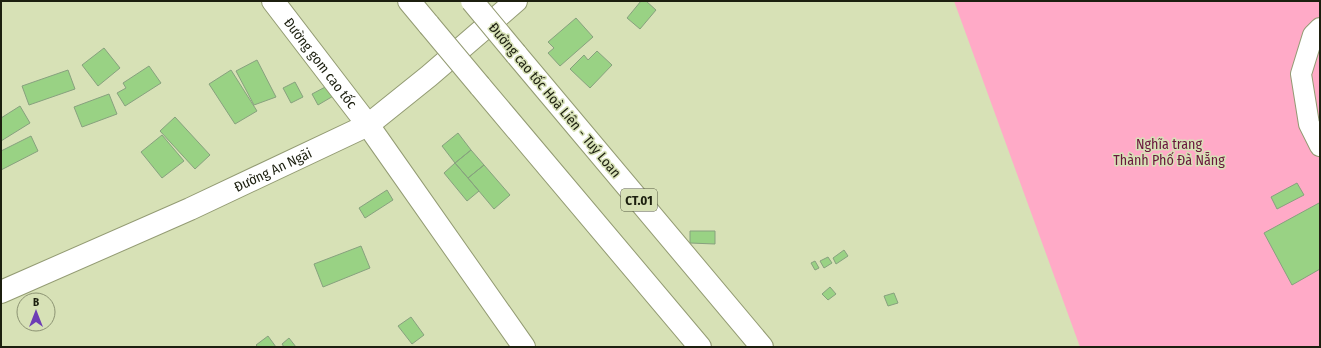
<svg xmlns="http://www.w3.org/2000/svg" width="1321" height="348" font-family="'Fira Sans Condensed',sans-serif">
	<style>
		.green { fill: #ffaac7 }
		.building { fill: #99d284; stroke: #87a17e }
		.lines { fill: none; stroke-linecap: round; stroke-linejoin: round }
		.street-casing { stroke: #939b73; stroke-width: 22 }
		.secondary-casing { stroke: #939b73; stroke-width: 24 }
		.highway-casing { stroke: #939b73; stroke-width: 24 }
		.street { stroke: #fff; stroke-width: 20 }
		.secondary { stroke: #fff; stroke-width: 22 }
		.highway { stroke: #fff; stroke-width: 22 }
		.highway-bridge-casing { stroke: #939b73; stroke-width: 24; stroke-linecap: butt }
		.highway-bridge { stroke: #fff; stroke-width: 22 }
		.labels { text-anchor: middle; stroke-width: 3; stroke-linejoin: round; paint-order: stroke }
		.shield { fill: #d7e1b6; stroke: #545941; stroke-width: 1 }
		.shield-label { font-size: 13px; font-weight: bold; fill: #1c1f0f }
		.street-label { font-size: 14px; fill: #1c1f0f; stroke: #d7e1b6 }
		.park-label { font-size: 14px; fill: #69163c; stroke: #d7e1b6 }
	</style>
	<rect width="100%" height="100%" fill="#d7e1b6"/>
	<!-- green -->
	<path class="green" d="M954,1H1320V347H1080Z"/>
	<!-- building -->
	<path class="building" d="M641,1H646L656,10L640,29L627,18Z
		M576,18L593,37L560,66L548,53L554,48L548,42Z
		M104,48L120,68L98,86L82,65Z
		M597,51L612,65L590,88L570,69L584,55L588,60Z
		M257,60L276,97L254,105L236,71Z
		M149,66L161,83L125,106L117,93L126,88L123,83Z
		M68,70L75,89L29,105L22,86Z
		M231,70L257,111L235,124L209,84Z
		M295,82L303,97L291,103L283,88Z
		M329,85L335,95L318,105L312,94Z
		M109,94L117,114L82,127L74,107Z
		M20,106L30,123L1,141V118Z
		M175,117L210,155L195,169L160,131Z
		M458,133L471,150L455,163L442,146Z
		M162,135L184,161L162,178L141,152Z
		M31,136L38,151L1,170V151Z
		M471,150L484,165L468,178L455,163Z
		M455,163L479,191L467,201L444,173Z
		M484,165L510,195L494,209L468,178Z
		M1297,183L1304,195L1277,209L1271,197Z
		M387,190L393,200L365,218L359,208Z
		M1319,203L1320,205V269L1292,285L1264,233Z
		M690,231H715V244L690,243Z
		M361,246L370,268L323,287L314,264Z
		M844,250L848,256L836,264L833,258Z
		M828,257L832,263L824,268L820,261Z
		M815,261L819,268L815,270L811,263Z
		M830,287L836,294L828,300L822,294Z
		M894,293L898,303L888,306L884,296Z
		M411,317L424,335L412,344L398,326Z
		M268,336L276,347H258L256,345Z
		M289,338L296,347H284L282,344Z"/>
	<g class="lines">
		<defs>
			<path id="street" d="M1320,28L1313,35L1301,74L1309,124L1320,146"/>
			<g id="secondary">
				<path id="s1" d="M273,1L368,125L524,347"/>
				<path id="s2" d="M1,292L190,209L368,125L429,76L516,1"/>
			</g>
			<path id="highway" d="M409,1L429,25
				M516,54L762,347
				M480,86L700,347"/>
		</defs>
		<!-- street casing -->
		<use href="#street" class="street-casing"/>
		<!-- secondary casing -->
		<use href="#secondary" class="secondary-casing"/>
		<!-- highway casing -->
		<use href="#highway" class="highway-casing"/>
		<!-- street -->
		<use href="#street" class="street"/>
		<!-- secondary -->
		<use href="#secondary" class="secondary"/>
		<!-- highway -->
		<use href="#highway" class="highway"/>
		<defs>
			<path id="highway-bridge" d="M472,1L516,54
				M429,25L480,86"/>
		</defs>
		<!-- highway-bridge casing -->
		<use href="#highway-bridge" class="highway-bridge-casing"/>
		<!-- highway-bridge -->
		<use href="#highway-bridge" class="highway-bridge"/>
	</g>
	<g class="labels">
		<!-- shield labels -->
		<rect class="shield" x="621" y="189" width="36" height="22" rx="3"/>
		<g class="shield-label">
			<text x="639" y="205">CT.01</text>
		</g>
		<!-- street labels -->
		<g class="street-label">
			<text dy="5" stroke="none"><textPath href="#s1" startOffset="78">Đường gom cao tốc</textPath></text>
			<text transform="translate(555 100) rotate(50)" y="5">Đường cao tốc Hoà Liên - Tuý Loan</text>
			<text dy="5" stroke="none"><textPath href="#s2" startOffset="298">Đường An Ngãi</textPath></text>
		</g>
		<!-- park labels -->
		<g class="park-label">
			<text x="1169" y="149">Nghĩa trang<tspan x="1169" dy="16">Thành Phố Đà Nẵng</tspan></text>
		</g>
	</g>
	<!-- border -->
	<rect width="1321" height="348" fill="none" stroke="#1c1f0f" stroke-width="4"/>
	<!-- north arrow -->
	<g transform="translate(36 312)"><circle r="19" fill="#d7e1b6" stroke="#8c9373"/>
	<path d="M0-3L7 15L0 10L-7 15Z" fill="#6d3db5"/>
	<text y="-6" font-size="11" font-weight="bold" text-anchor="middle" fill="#1c1f0f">B</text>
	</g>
</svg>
